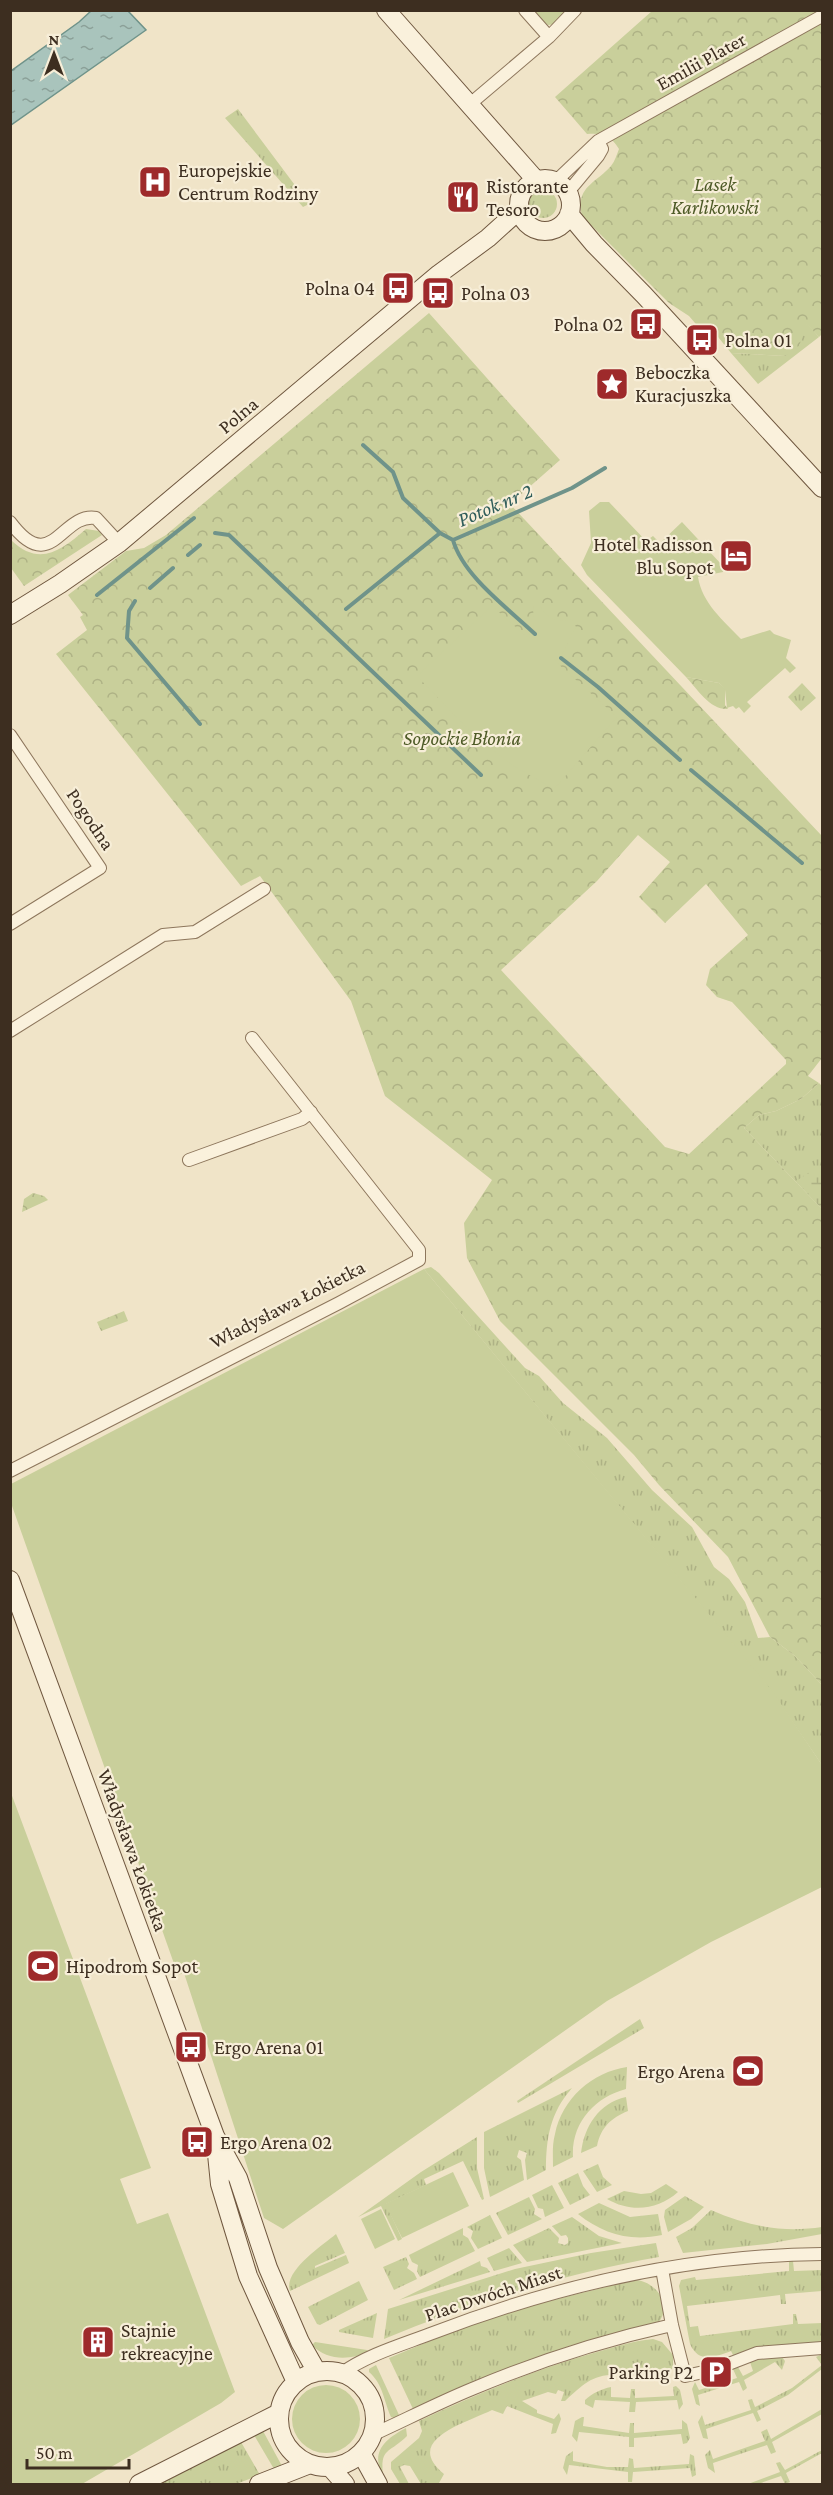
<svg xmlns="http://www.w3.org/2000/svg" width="833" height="2495" font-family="'Crimson Pro',serif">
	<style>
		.grass { fill: url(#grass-tufts) }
		.forest { fill: url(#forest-crowns); fill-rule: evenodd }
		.wetland { fill: url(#wetland-marsh) }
		.garden { fill: #c9cf9b }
		.water { fill: url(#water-ripples); stroke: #6f938a; stroke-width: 1.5 }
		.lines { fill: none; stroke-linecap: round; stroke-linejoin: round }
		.stream { stroke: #6f938a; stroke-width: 4 }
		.street-casing { stroke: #8d765c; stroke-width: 14 }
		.secondary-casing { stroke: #6f573f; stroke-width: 20 }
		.street { stroke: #faf1dc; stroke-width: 12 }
		.secondary { stroke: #faf1dc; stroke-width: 18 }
		.labels { text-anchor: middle; stroke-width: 4.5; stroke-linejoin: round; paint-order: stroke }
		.street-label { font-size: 20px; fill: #3d2e20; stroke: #f7eed8 }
		.poi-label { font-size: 20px; fill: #3d2e20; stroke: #f7eed8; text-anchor: start }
		.park-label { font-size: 20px; font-style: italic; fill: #4d5a26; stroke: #f7eed8 }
		.water-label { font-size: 21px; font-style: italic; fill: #2f5d5a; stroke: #f7eed8 }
	</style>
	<defs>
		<pattern id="grass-tufts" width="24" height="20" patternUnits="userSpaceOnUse" patternTransform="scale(1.5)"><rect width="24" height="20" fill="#c9cf9b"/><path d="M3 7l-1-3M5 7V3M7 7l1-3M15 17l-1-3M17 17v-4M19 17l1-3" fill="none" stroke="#aeb285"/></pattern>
		<pattern id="forest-crowns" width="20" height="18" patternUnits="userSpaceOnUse" patternTransform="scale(1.5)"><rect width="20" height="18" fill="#c9cf9b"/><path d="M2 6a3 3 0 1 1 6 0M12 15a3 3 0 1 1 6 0" fill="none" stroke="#aeb285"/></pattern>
		<pattern id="wetland-marsh" width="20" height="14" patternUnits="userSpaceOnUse" patternTransform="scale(1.5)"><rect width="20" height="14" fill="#c9cf9b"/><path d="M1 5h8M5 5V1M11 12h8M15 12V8" fill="none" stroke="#aeb285"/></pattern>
		<pattern id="water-ripples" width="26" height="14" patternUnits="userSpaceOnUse" patternTransform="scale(1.5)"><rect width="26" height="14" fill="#a9c4bc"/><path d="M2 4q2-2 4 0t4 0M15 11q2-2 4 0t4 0" fill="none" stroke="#8ba098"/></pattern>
	</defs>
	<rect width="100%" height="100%" fill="#f0e4c8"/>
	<!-- grass -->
	<path class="grass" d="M238,109L309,204L303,207L225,118Z
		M529 204a14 14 0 1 1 28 0a14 14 0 1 1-28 0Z
		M807,323L819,337L758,384L731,353L785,356Z
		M802,683L816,698L801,711L788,697Z
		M819,1083L822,1086V1209L744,1128L759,1115L776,1111L801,1099Z
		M431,1267L439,1273L525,1368L539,1376L563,1403L607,1438L652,1490L692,1527L714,1567L729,1579L745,1602L758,1638L770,1637L795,1656L822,1685V1765L772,1692L424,1269Z
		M640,2019L644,2028L518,2103L517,2101Z
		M627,2067L626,2089C595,2097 571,2123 573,2157L553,2167C553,2156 552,2145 555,2134C562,2099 592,2072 627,2067Z
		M572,2088C550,2113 546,2138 546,2170L527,2180L525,2160L527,2153L519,2150L517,2157L521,2160L524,2180L490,2197L484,2168V2132Z
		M626,2097L628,2111C611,2118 601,2127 597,2146L581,2153C584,2126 599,2103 626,2097Z
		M477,2137V2168L484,2199L482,2200L463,2161L424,2179L426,2185L386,2204L402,2239L398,2241L381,2206L358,2217L421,2172Z
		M598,2164L603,2177L612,2185L597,2192L583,2171Z
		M578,2173L583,2186L590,2195L570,2205L558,2183Z
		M666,2184L678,2192C658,2210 631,2213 607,2199L624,2191L641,2194L651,2193Z
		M552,2185L564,2208L545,2217L543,2209L538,2208L532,2195Z
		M685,2196L704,2207L691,2219L668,2232L664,2217L665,2210Z
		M529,2197L535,2209L534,2214L542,2219L508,2235L496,2213Z
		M599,2203L630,2217L658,2214L662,2235C630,2242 603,2234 578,2214Z
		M711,2210C747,2226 783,2233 822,2227V2234L767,2244L683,2253L676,2237L692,2228Z
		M490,2215L502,2238L478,2249L471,2238L473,2231L467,2227Z
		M572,2217L599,2236L622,2243L527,2262L513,2245L549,2228L559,2238L558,2243L565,2245L568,2243V2238L566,2235L561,2236L552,2226Z
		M463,2228V2235L468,2238L475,2251L420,2277L417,2271L418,2265L412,2262L409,2255Z
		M336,2234L345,2253L315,2266V2268L346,2255L349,2263L290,2291C283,2271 322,2246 336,2234Z
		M656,2243L659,2257C563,2274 474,2302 384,2339L388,2309L515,2269L591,2253Z
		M509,2248L522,2263L494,2271L487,2258Z
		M406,2257L409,2264L407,2268L414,2273L417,2279L394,2290L383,2267Z
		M480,2261L481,2266L487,2268L490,2272L399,2300Z
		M789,2261H793L794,2271L822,2270V2291L785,2294L786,2304H781L780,2295L687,2306L690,2327L698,2326L700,2336L793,2324V2314H796L798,2324L822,2323V2342L756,2347L733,2355L731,2351C715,2357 699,2364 690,2344L679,2286L681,2280L695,2277L696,2280L789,2271Z
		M634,2280C655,2280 674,2305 658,2323C573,2344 492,2372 413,2409L389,2358L468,2325L521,2308Z
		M359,2281L368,2300L320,2325L317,2324L308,2307Z
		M377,2313L373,2338L339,2332V2330Z
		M653,2339L662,2342L673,2355V2368L666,2374L665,2369L622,2370L621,2375C593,2373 584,2384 565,2401H561L564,2392L558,2390L556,2394L548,2392L522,2401L537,2410V2413L554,2419L559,2413L561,2419L556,2433L551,2434L553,2424L507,2406L503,2414L492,2410C466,2423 402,2440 444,2474L439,2483L442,2484H421L410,2466L404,2465L400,2467L409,2484H400L391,2469V2462L419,2438L422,2431L419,2421C475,2395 531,2371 590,2354C611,2348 632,2341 653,2339Z
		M822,2354V2369L788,2395L757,2411L761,2420L757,2422L753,2413L706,2429L708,2439L703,2438L698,2422L702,2415L705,2425L751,2410L748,2400L752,2399L755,2407L792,2388L822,2365L816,2357Z
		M772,2357H782L785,2361L782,2370L775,2362L744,2380L747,2388L743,2391L739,2382L698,2395L700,2406L696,2404L692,2389L695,2382L699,2390L737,2378L733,2369L738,2367L743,2376L753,2371L750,2362Z
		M676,2386L680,2390L683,2404L679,2410L677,2400L636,2402L635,2412H629L630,2402L595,2400L593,2408L585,2404V2400C593,2393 601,2389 611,2387V2397L630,2398L631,2389H635V2398L674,2396L673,2387Z
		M822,2409V2414L772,2442L776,2452L771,2454L767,2445L713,2463L715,2473L708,2468L705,2455L710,2450L713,2459L765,2441L761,2432L767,2429L771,2439Z
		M582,2417H584L583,2426L629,2433L630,2423H634V2433L682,2429V2420L687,2424L690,2438L687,2443L683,2444L681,2434L634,2438V2447H629V2437L579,2432L577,2442L572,2436L575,2421Z
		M241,2442L260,2475L236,2484H158Z
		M822,2450V2453L786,2473L790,2482L785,2484L781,2476L758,2484H748L780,2472L776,2463L780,2462L785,2470Z
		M573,2451V2461L607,2467H628L629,2458L633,2459L634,2468L689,2464L690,2454L694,2456L696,2475L692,2477L690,2468L633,2472L632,2482H628V2472L569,2465L567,2475L563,2468L566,2456Z"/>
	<!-- forest -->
	<path class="forest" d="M530,11H570L557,24L548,25Z
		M652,11H816L822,23V334L819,337L807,324L799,346L785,356L731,353L714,332L707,337L689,316L669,303L582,216C575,187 595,184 611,166C615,161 617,154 619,149C610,135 604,133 587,134L555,97Z
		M429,313L560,460L510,504L822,836V1058L808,1076L819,1083L801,1099L776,1111L759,1115L744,1128L822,1209V1685L795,1656L770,1637L728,1557L659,1485L634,1455L500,1321L467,1258L464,1223L492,1180L385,1096L351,1001L260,876L241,886L56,654L87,630L80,617L83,615L68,595L126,551L144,548L166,535ZM638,835L670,862L639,897L665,923L706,884L748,935L710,969L706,985L717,997L732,1002L786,1060V1064L689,1154L665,1147L501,970L597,881Z
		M86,529L99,531L102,535L24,586L11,568V540C39,567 61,551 86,529Z
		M686,677L719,683L725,689V705L728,709C710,710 698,690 686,677Z
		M33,1193L44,1196L48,1200L22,1212L24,1199Z
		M124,1311L128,1321L101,1331L97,1322Z"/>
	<!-- wetland -->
	<path class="wetland" d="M810,1172H822V1209L796,1181Z"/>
	<!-- garden -->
	<path class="garden" d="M600,502H609L646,541L653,536L660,543L682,522L722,565L723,572L698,577C702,603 723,620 741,639L770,630L774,634L791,640L786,658L796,668L790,673L785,668L747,702L751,706L744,713L739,707L736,709L733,706L727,708L725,690L719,683L686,677L587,575L581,565L591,543L589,511Z
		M492,606L527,637L534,630L533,606H540C546,618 559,624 572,619L576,627C567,640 569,650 555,661L617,717L554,789L512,765L472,733L417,676Z
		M424,1269L773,1692L822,1765V1887L711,1942L607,2001L283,2229L264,2218L184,1973L178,1975L11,1503V1484Z
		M11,1793L151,2168L120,2179L137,2224L168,2213L235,2392L221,2403L82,2484H11Z
		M453,2172L469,2206L402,2238L385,2204Z
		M381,2209L395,2239L375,2249L361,2219Z
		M315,2342L367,2350L369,2352C350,2360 327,2361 312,2345Z
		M376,2365L399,2415L394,2418L391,2417C384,2401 383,2384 369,2372V2369Z
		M292 2419a34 34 0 1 1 68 0a34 34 0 1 1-68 0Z
		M406,2428L407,2436C389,2454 380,2447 383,2476C370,2452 385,2439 406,2428Z
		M263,2431L282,2466L274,2469L254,2435Z"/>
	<!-- water -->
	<path class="water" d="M91,11H128L146,30L11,125V71L79,22Z"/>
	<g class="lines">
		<!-- stream -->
		<path class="stream" d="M363,445L393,472L403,498L440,533
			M215,533L229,535L481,775
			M453,540C463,576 509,609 535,634
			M188,555L200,545
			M150,588L173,568
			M97,595L194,518
			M135,601L129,611L127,638L200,724
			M346,609L440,533L453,540L572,488L605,468
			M561,658L598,687L680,760
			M691,770L802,863"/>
		<defs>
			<path id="street" d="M525,10L549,37
				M470,104L549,37L575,10
				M556,181L598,141L822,16
				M568,192L598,156L602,149L598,141
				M10,522C52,578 61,512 96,518L119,543
				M10,735L100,868L10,924
				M10,1031L163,935L195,932L264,889
				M189,1160L302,1119L311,1112
				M10,1471L339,1303L419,1260V1250L252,1038
				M662,2269L672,2325L685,2376L713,2370L757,2353L822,2348
				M342,2373C367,2355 401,2345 430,2334C555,2286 688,2255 822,2254
				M372,2435C405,2420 438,2403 472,2389C536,2362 604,2340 672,2325"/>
			<path id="secondary" d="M386,10L536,180
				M519 205a26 26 0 1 1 52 0a26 26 0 1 1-52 0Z
				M569,214L594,244L644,295L822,488
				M10,615L60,584L119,543L439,274L488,238L519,210
				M10,1580L215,2136L238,2178L268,2268L300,2342L317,2372
				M216,2144L220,2184L248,2276L296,2382
				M279 2419a48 48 0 1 1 96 0a48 48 0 1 1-96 0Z
				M361,2453L378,2484
				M330,2467L345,2484
				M139,2484L279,2413
				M259,2484L310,2464"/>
		</defs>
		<!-- street casing -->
		<use href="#street" class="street-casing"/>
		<!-- secondary casing -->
		<use href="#secondary" class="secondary-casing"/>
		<!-- street -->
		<use href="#street" class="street"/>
		<!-- secondary -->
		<use href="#secondary" class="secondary"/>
	</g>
	<!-- icons -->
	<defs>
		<symbol id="hospital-square" viewBox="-11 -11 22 22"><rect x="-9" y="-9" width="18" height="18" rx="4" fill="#9e2a2b" stroke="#f7eed8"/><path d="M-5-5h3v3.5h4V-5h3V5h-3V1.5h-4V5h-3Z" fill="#fff"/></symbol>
		<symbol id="restaurant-square" viewBox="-11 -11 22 22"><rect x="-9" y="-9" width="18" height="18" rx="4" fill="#9e2a2b" stroke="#f7eed8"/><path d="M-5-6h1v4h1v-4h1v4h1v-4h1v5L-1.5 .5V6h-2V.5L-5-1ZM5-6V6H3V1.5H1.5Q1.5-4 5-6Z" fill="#fff"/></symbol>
		<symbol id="bus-square" viewBox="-11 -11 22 22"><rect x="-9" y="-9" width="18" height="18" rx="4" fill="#9e2a2b" stroke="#f7eed8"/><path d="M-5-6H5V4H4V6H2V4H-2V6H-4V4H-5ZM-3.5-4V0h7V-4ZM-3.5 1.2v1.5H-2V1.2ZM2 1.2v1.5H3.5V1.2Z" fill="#fff"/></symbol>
		<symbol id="sight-square" viewBox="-11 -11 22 22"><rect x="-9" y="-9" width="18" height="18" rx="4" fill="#9e2a2b" stroke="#f7eed8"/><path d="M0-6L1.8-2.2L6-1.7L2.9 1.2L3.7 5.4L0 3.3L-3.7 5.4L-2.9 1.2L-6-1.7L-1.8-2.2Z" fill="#fff"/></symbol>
		<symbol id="hotel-square" viewBox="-11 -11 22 22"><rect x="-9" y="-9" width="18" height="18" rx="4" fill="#9e2a2b" stroke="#f7eed8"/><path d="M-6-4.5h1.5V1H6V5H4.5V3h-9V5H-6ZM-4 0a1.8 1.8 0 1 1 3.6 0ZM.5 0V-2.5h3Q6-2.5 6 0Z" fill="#fff"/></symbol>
		<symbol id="stadium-square" viewBox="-11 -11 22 22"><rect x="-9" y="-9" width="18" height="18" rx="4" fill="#9e2a2b" stroke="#f7eed8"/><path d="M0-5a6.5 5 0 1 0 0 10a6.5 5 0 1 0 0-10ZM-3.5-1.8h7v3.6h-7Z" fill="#fff"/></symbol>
		<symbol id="building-square" viewBox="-11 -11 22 22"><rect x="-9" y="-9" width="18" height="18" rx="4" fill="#9e2a2b" stroke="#f7eed8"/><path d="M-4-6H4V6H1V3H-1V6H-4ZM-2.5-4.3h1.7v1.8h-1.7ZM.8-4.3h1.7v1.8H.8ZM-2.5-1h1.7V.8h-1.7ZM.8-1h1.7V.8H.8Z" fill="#fff"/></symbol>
		<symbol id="parking-square" viewBox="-11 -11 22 22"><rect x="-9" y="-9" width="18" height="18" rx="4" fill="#9e2a2b" stroke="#f7eed8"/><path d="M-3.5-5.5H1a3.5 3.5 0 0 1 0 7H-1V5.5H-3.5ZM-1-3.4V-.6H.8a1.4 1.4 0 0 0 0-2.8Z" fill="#fff"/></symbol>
	</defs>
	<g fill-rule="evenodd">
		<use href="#hospital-square" x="136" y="163" width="38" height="38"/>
		<use href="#restaurant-square" x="444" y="178" width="38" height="38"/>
		<use href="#bus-square" x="379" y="269" width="38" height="38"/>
		<use href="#bus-square" x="419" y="274" width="38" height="38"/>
		<use href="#bus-square" x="627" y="305" width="38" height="38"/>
		<use href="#bus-square" x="683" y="321" width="38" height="38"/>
		<use href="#sight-square" x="593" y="365" width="38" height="38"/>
		<use href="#hotel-square" x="717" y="537" width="38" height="38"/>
		<use href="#stadium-square" x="24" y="1947" width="38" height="38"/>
		<use href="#bus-square" x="172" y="2028" width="38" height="38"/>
		<use href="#stadium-square" x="729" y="2052" width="38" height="38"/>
		<use href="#bus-square" x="178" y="2123" width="38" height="38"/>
		<use href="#building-square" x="79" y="2323" width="38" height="38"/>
		<use href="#parking-square" x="697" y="2353" width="38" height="38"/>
	</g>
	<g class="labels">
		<!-- street labels -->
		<g class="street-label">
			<text transform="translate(701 61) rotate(-29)" y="7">Emilii Plater</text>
			<text transform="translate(238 415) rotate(-40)" y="7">Polna</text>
			<text transform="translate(91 819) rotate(56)" y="7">Pogodna</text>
			<text transform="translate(287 1304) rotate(-27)" y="7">Władysława Łokietka</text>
			<text transform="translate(133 1850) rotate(70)" y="7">Władysława Łokietka</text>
			<text transform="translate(493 2293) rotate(-18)" y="7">Plac Dwóch Miast</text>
		</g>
		<!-- poi labels -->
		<g class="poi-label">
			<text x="178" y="177">Europejskie<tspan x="178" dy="23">Centrum Rodziny</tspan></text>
			<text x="486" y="193">Ristorante<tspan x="486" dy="23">Tesoro</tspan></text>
			<text x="375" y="295" text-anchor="end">Polna 04</text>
			<text x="461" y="300">Polna 03</text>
			<text x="623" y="331" text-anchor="end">Polna 02</text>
			<text x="725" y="347">Polna 01</text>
			<text x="635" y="379">Beboczka<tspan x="635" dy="23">Kuracjuszka</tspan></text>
			<text x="713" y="551" text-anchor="end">Hotel Radisson<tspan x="713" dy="23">Blu Sopot</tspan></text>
			<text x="66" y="1973">Hipodrom Sopot</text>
			<text x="214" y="2054">Ergo Arena 01</text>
			<text x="725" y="2078" text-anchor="end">Ergo Arena</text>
			<text x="220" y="2149">Ergo Arena 02</text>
			<text x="121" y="2337">Stajnie<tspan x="121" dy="23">rekreacyjne</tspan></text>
			<text x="693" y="2379" text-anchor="end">Parking P2</text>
		</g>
		<!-- park labels -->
		<g class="park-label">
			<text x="715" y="191">Lasek<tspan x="715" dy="23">Karlikowski</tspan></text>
			<text x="462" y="745">Sopockie Błonia</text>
		</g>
		<!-- water labels -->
		<g class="water-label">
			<text transform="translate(495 505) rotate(-23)" y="7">Potok nr 2</text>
		</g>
	</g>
	<!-- border -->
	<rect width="833" height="2495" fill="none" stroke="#3d2e20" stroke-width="24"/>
	<!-- north arrow -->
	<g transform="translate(54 54)" stroke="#f7eed8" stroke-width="4.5" paint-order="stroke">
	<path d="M0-4.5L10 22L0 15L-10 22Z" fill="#3d2e20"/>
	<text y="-9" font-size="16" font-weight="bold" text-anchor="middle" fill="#3d2e20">N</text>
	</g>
	<!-- scale -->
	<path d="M27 2459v9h102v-9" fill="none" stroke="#3d2e20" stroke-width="3"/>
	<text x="36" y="2459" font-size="18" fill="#3d2e20" stroke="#f7eed8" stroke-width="4.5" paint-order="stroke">50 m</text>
</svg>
